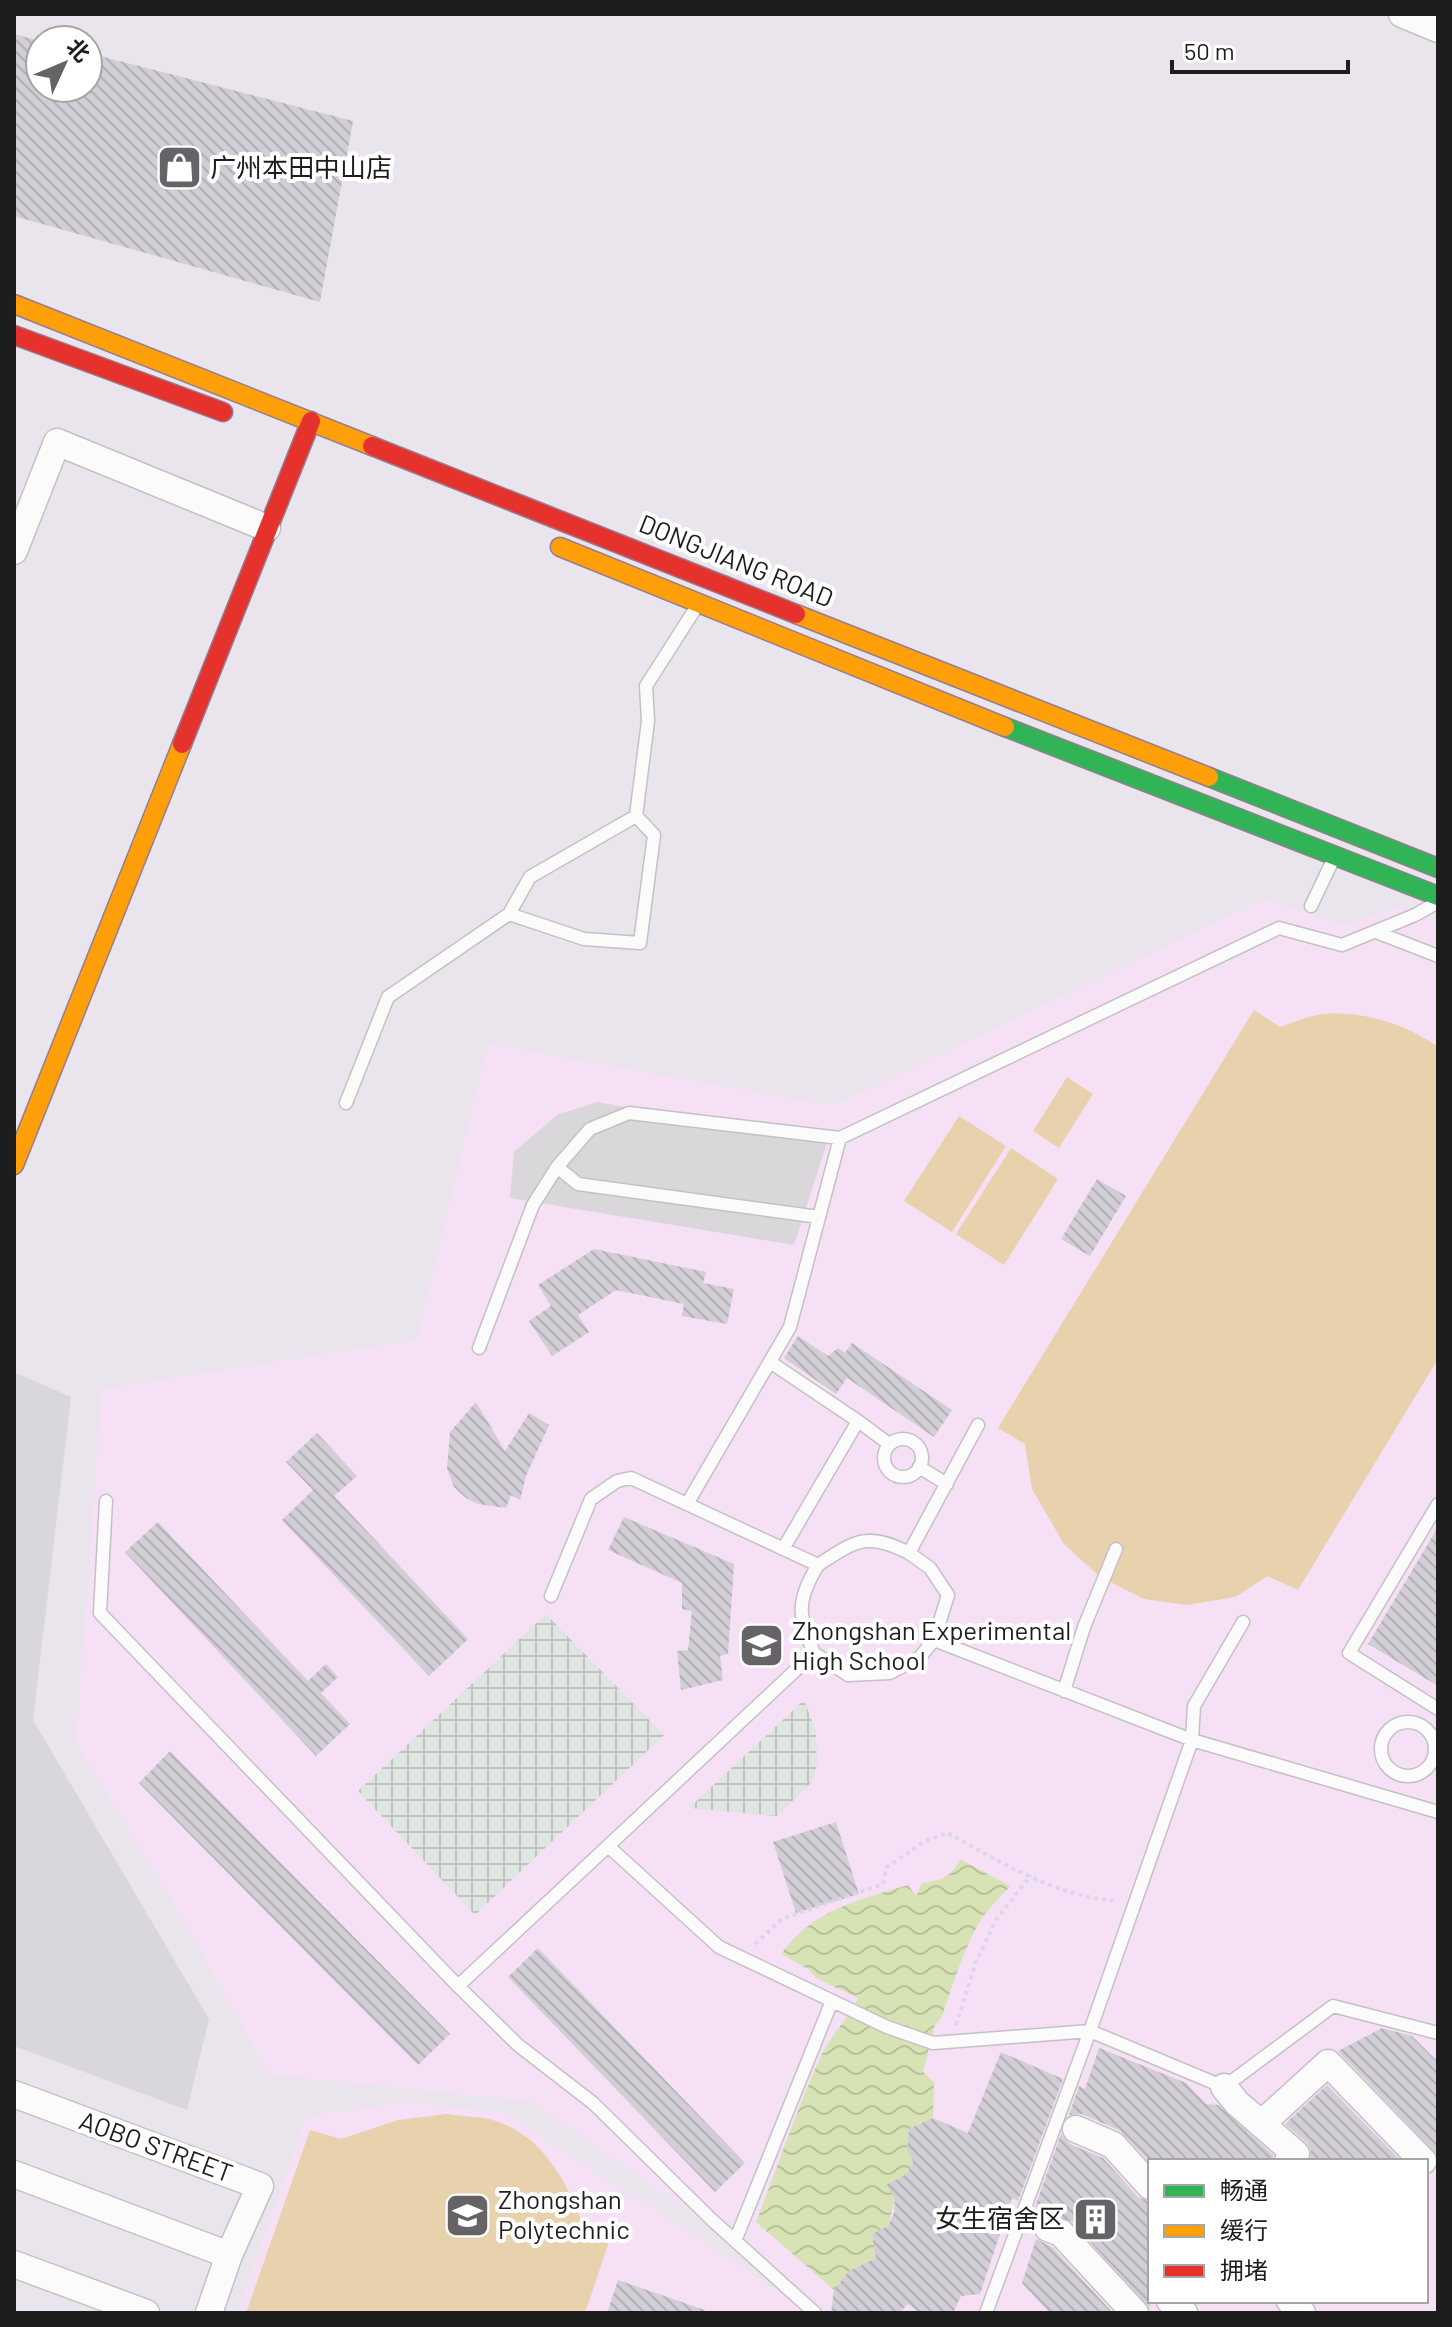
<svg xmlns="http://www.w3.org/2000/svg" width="1452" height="2327" font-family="Barlow,'Noto Sans SC',sans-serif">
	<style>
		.residential { fill: #d9d7db }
		.education { fill: #f6e0f6; fill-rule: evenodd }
		.religious { fill: #d9d7da }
		.pitch { fill: #e8d1ad }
		.plaza { fill: url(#plaza-grid) }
		.water { fill: url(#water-waves) }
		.building { fill: url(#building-back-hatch) }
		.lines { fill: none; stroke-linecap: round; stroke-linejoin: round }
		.lane-casing { stroke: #c4c1c4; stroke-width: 15 }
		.street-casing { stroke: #c4c1c4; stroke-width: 29 }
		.fast-casing { stroke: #967c93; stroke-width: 21 }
		.slow-casing { stroke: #967c93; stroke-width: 21 }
		.jam-casing { stroke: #967c93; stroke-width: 21 }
		.path { stroke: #dbd7eb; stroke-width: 4; stroke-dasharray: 4 4; stroke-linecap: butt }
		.lane { stroke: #fcfbfc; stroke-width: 12 }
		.street { stroke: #fcfbfc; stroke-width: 26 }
		.fast { stroke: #30b455; stroke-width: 18 }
		.slow { stroke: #ff9f0a; stroke-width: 18 }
		.jam { stroke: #e5322d; stroke-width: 18 }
		.labels { text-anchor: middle; stroke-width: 8; stroke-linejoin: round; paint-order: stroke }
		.poi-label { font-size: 26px; fill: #1d1d1d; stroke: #fff; text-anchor: start }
		.street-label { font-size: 26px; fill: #1d1d1d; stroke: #fff }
	</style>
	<defs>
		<pattern id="plaza-grid" width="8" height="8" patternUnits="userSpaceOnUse" patternTransform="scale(2)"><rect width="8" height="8" fill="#dfe5e0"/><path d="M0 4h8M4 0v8" fill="none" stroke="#bfc4c0"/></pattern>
		<pattern id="water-waves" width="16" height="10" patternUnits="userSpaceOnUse" patternTransform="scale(2)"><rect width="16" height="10" fill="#d7e2b5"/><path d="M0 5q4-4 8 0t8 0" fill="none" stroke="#b8c19b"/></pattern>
		<pattern id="building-back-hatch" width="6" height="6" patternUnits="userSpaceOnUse" patternTransform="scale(2)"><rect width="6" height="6" fill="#d2ced5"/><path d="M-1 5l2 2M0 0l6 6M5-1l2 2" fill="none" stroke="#b4b0b6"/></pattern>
	</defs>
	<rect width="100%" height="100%" fill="#eae5ec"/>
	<!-- residential -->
	<path class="residential" d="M14,1372L71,1397L33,1720L209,2019L187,2110L14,2046Z"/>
	<!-- education -->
	<path class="education" d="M1265,899L1346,926L1397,906L1438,921V2313H834L533,2102L269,2074L183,1919L76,1742L102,1389L417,1340L488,1044L833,1106ZM1150,2161H1426V2301H1150Z
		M407,2102L505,2113L812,2313H237L306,2117Z"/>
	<!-- religious -->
	<path class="religious" d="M597,1102L827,1143L794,1245L510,1198L514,1152L557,1115Z"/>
	<!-- pitch -->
	<path class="pitch" d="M1254,1010L1280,1027C1292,1023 1305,1017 1317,1015C1357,1009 1406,1023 1438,1047V1359L1298,1590L1268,1576L1235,1597L1187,1605L1144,1599L1100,1577L1064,1544L1032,1489L1025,1444L998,1428Z
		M1067,1077L1093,1094L1059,1148L1033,1131Z
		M959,1116L1006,1146L952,1232L904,1201Z
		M1011,1148L1058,1179L1004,1265L956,1234Z
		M447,2114C464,2117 488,2116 504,2124C544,2141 566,2181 581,2220L612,2233L585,2313H246L310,2130L341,2139L398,2120Z"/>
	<!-- plaza -->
	<path class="plaza" d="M546,1614L664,1735L475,1915L358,1791Z
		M804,1700L816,1731L817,1765L812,1782L777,1816L689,1808Z"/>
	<!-- water -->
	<path class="water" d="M960,1859L1010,1886C1002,1896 993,1904 985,1914C968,1936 951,1989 942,2017L935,2025L923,2072L934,2082L933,2118L909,2129L907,2150L913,2161L895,2198L888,2226L872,2234L876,2258L849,2271L834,2290L756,2222C778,2166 797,2108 822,2054C833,2032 848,2020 858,1998L816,1978L808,1969L781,1954C812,1910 859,1900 908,1885L916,1896L922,1883C942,1881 951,1877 960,1859Z"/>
	<!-- building -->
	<path class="building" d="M14,34L40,41V88H88V53L353,121L320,302L14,216Z
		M1097,1179L1126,1196L1090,1256L1061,1239Z
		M594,1249L706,1272L703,1283L734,1289L727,1324L682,1316L684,1304L616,1290L578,1315L589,1332L552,1356L529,1321L551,1306L538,1285Z
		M798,1336L828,1356L838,1348L845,1353L852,1343L952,1410L934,1437L847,1378L836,1394L784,1358Z
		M476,1402L505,1451L529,1413L549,1425L526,1476L520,1500L511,1495L506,1508L478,1504L466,1498L454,1487L447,1469L450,1432Z
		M317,1433L357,1476L334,1496L468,1639L429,1676L282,1520L313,1490L286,1462Z
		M624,1517L734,1564L728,1654L720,1656L723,1680L681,1690L677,1651L688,1650L692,1611L682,1609V1583L608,1550Z
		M158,1522L308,1681L326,1664L338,1677L321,1693L350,1724L316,1756L125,1552Z
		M1438,1527V1686L1368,1644Z
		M170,1751L450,2034L418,2065L139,1783Z
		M836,1822L859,1894L796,1913L773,1842Z
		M538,1948L745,2163L715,2192L508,1977Z
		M1382,2028L1412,2036L1438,2062V2156L1338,2051Z
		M1099,2048L1186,2083L1206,2104L1218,2105L1273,2155L1272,2161L1150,2162L1119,2130L1082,2114L1069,2115L1079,2086L1085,2089Z
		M1001,2052L1063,2079L1018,2201L1012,2198L980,2294L961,2296L953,2313H920L908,2304L899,2313H831L834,2290L849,2271L876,2258L872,2234L888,2226L894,2213L895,2198L886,2185L907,2174L913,2161L907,2150L909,2129L933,2118L968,2133Z
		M1327,2085L1401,2161H1310L1311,2150L1307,2143L1285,2124Z
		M1061,2134L1070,2144L1103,2158L1138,2197L1150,2202V2308L1072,2222L1035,2207Z
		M1036,2239L1052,2247L1113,2313H1050L1022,2283Z
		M618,2280L705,2310L704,2313H607Z"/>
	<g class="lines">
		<defs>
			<path id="lane" d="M1311,906L1333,860
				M509,914L530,877L636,816
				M1376,932L1438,956
				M346,1103L388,997L509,914L584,939L640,943L654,835L636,816L648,721L646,686L697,606
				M819,1217L578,1184L557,1167L590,1129L629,1113L840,1138L1279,928L1342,945L1415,915L1438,902
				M479,1348L533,1205L557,1167
				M770,1362L858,1421L783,1549
				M858,1421L889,1444
				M884 1458a19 19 0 1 1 38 0a19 19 0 1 1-38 0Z
				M919,1467L947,1484
				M106,1501L100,1613L458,1986L608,1846
				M687,1504L790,1327L840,1138
				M1438,1504L1349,1653L1438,1709
				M818,1565C855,1541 867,1531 909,1553
				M551,1596L591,1499L617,1481L631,1478L818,1565C796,1601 798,1615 814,1653
				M1243,1622L1194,1706L1192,1740L1090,2031L1224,2087L1333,2006L1438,2033
				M934,1640L948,1595L930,1568L909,1553L978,1425
				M1064,1691L1084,1627L1116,1549
				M1381 1749a27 27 0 1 1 54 0a27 27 0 1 1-54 0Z
				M458,1986L518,2045L593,2103L712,2220L815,2313
				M735,2241L832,2001
				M986,2313L1090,2031L933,2043L887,2027L719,1947L608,1846L814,1653L848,1675L890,1673L920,1657L934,1640L1192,1740L1438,1812"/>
			<path id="street" d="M1402,14L1438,29
				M14,551L57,442L267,528
				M1224,2087L1237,2103L1296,2154L1288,2161
				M14,2094L260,2186L229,2255L209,2313
				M1261,2124L1328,2063L1423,2161
				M1076,2129L1113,2145L1150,2186
				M14,2174L229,2255
				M1048,2228L1061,2233L1135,2313
				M14,2264L146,2313
				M1170,2301L1184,2313
				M1290,2301L1302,2313"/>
			<path id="fast" d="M1005,727L1438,896
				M1209,777L1438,868"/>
			<path id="slow" d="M14,304L372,446
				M560,547L1005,727
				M796,614L1209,777
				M14,1165L182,744"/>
			<path id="jam" d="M14,335L223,412
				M372,446L796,614
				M182,744L311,421"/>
		</defs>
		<!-- lane casing -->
		<use href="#lane" class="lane-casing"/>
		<!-- street casing -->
		<use href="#street" class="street-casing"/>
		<!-- fast casing -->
		<use href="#fast" class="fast-casing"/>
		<!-- slow casing -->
		<use href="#slow" class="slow-casing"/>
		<!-- jam casing -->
		<use href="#jam" class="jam-casing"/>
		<!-- path -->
		<path class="path" d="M755,1944L782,1919L883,1884L887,1867L927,1840L948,1833C998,1861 1058,1897 1116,1901
			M956,2025L976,1962L996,1920L1031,1875"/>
		<!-- lane -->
		<use href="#lane" class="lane"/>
		<!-- street -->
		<use href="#street" class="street"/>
		<!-- fast -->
		<use href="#fast" class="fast"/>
		<!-- slow -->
		<use href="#slow" class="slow"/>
		<!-- jam -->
		<use href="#jam" class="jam"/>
	</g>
	<!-- icons -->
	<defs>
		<symbol id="shop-square" viewBox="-11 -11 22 22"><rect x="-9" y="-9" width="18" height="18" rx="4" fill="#656365" stroke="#fff"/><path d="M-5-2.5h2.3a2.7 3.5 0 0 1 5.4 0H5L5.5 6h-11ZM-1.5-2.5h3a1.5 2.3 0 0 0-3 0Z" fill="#fff"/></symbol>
		<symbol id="school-square" viewBox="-11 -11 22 22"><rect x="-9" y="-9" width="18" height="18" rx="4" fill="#656365" stroke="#fff"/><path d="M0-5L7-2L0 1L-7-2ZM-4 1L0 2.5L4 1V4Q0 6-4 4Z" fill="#fff"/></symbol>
		<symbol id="university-square" viewBox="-11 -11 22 22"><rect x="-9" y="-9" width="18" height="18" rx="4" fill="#656365" stroke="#fff"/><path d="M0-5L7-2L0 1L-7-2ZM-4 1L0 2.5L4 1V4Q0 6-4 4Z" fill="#fff"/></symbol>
		<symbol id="building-square" viewBox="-11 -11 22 22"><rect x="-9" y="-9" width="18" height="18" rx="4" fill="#656365" stroke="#fff"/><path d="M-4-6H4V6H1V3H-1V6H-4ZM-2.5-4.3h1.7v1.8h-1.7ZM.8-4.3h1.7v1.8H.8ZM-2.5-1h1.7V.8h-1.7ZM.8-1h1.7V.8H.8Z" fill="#fff"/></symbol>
	</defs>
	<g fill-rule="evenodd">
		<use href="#shop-square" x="154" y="142" width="51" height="51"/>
		<use href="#school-square" x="736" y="1620" width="51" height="51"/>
		<use href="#university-square" x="442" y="2190" width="51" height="51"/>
		<use href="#building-square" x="1070" y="2194" width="51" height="51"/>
	</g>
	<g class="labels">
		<!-- poi labels -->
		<g class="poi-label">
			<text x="210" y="177">广州本田中山店</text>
			<text x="792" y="1640">Zhongshan Experimental<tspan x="792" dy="30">High School</tspan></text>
			<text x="498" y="2209">Zhongshan<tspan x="498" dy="30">Polytechnic</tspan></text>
			<text x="1065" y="2228" text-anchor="end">女生宿舍区</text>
		</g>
		<!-- street labels -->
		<g class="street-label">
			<text transform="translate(736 561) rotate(22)" y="9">DONGJIANG ROAD</text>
			<text transform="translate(156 2147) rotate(20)" y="9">AOBO STREET</text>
		</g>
	</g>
	<!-- border -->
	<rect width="1452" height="2327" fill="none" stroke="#1d1d1d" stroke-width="32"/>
	<!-- legend -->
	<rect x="1148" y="2159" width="280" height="144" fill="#ffffff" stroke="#a5a5a5" stroke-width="2"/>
	<rect x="1164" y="2185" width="40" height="12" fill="#30b455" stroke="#a5a5a5" stroke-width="2"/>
	<text x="1220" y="2199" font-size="24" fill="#1d1d1d">畅通</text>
	<rect x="1164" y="2225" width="40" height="12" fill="#ff9f0a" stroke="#a5a5a5" stroke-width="2"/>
	<text x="1220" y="2239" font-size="24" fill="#1d1d1d">缓行</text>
	<rect x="1164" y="2265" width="40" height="12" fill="#e5322d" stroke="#a5a5a5" stroke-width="2"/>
	<text x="1220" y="2279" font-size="24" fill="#1d1d1d">拥堵</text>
	<!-- north arrow -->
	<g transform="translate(64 64) rotate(46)"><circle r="38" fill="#ffffff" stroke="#a5a5a5" stroke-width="2"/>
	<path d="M0-6L14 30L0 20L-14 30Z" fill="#656365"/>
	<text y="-12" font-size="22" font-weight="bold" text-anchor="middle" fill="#1d1d1d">北</text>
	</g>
	<!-- scale -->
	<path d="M1172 60v12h176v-12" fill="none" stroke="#1d1d1d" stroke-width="4"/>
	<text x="1184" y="60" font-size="24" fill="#1d1d1d" stroke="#ffffff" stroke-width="6" paint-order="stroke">50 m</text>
</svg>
